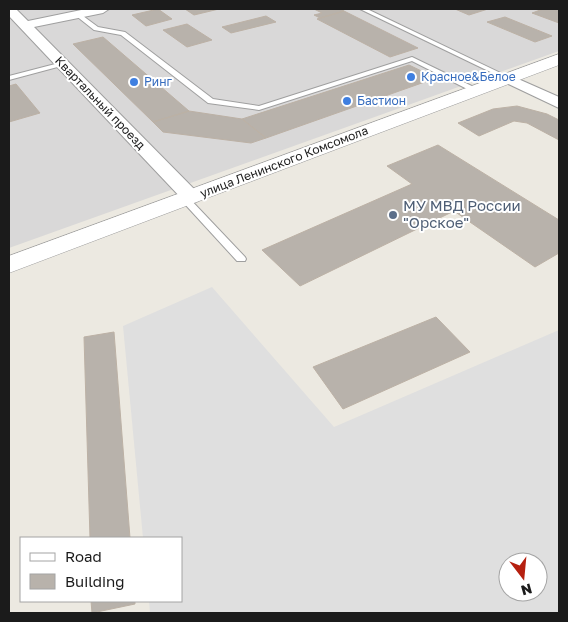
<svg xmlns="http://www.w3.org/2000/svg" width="568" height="622" font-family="'Golos Text',sans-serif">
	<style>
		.residential { fill: #d9d8d8 }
		.parking { fill: #dfdfdf; fill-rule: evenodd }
		.building { fill: #b8b2ab; stroke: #bcb1a5 }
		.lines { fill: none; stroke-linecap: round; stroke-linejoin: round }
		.service-casing { stroke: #9f9f9f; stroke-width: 2 }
		.minor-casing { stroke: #9f9f9f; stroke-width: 2 }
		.tertiary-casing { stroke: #9f9f9f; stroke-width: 1 }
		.service { fill: #fff; fill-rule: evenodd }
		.minor { fill: #fff; fill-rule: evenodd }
		.tertiary { fill: #fff; fill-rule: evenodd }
		.shop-dot { fill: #3f7fe0; stroke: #fff; stroke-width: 2 }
		.service-dot { fill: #5c6f8a; stroke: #fff; stroke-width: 2 }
		.labels { text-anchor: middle; stroke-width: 4; stroke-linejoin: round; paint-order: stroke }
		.far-shop-label { font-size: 12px; fill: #366cbe; stroke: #fff; text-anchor: start }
		.far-street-label { font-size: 12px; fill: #1b1b1b; stroke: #fff }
		.service-label { font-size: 15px; fill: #4e5e75; stroke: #fff; text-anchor: start }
	</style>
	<rect width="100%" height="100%" fill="#ece9e1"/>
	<!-- residential -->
	<path class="residential" d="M9,9H559V51L9,248Z"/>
	<!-- parking -->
	<path class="parking" d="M212,287L334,427L559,330V613H150L149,601H181V538H143L123,326ZM508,562H538V592H508Z"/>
	<!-- building -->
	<path class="building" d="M158,9L172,19L146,26L132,15Z
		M185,9H219L194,15Z
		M314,9H339L344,11L320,18L314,15L322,13Z
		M455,9H488L469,15Z
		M543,9H559V23L532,13Z
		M344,11L418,48L390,57L317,19Z
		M266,16L276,22L231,33L222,27Z
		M505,17L552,36L535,42L487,22Z
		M187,24L212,40L187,47L163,30Z
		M103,37L189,111L153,122L73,44Z
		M409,65L436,78L266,138L242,119Z
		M16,84L40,113L9,122V86Z
		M517,106L547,114L559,120V140L527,123L514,121L479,136L458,123L493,109Z
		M189,111L242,119L266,138L251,143L163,132L153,122Z
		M438,145L559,220V253L535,267L454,211L300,286L262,250L412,184L387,166Z
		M436,317L470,352L343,409L313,367Z
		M114,332L130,538H90L84,337Z
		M91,601H135V604L92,613Z"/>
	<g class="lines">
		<defs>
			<path id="service" d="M360,9H367L511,78L505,79Z
				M75,13H79L98,27L125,32L213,99L259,106L412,57L480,90L473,92L412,61L259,110L208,103L121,35L94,30L75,15Z
				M63,62L65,63V65L9,80V76Z
				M185,196L188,197L245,257L246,259L245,261H237L182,201L180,199Z"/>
			<path id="minor" d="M9,9H16L28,21L86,9H109L103,13L34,27L198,193L201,197L198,201L191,203L184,201L9,16Z
				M507,74L559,97V108L502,81L500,78L502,75Z"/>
			<path id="tertiary" d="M559,54V65L9,273V256Z"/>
		</defs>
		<!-- service casing -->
		<use href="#service" class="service-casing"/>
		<!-- minor casing -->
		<use href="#minor" class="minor-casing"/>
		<!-- tertiary casing -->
		<use href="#tertiary" class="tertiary-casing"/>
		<!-- service -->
		<use href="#service" class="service"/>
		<!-- minor -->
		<use href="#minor" class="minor"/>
		<!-- tertiary -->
		<use href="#tertiary" class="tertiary"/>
	</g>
	<!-- markers -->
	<g class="shop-dot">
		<circle cx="411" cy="77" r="5"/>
		<circle cx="134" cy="82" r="5"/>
		<circle cx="347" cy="101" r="5"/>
	</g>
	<circle class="service-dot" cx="393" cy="215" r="5"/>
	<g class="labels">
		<!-- far-shop labels -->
		<g class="far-shop-label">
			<text x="421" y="81">Красное&amp;Белое</text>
			<text x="144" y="86">Ринг</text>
			<text x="357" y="105">Бастион</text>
		</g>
		<!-- far-street labels -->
		<g class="far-street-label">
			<text transform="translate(100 103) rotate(46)" y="4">Квартальный проезд</text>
			<text transform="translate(284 162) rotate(-21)" y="4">улица Ленинского Комсомола</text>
		</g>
		<!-- service labels -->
		<g class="service-label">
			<text x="403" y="211">МУ МВД России<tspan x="403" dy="17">"Орское"</tspan></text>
		</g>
	</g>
	<!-- border -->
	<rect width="568" height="622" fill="none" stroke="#1b1b1b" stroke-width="20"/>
	<!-- legend -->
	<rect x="20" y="537" width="162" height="65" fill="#ffffff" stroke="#a4a4a4"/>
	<rect x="30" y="553" width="25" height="8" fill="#ffffff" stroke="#a4a4a4"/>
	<text x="65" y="562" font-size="15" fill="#1b1b1b">Road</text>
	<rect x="30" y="574" width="25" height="15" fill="#b8b2ab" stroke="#a4a4a4"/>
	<text x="65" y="587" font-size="15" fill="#1b1b1b">Building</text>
	<!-- north arrow -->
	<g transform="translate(523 577) rotate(164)"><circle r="24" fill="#ffffff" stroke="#a4a4a4"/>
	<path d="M0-4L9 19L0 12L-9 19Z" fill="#b62010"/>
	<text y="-8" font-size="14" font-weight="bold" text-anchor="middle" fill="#1b1b1b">N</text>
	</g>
</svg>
